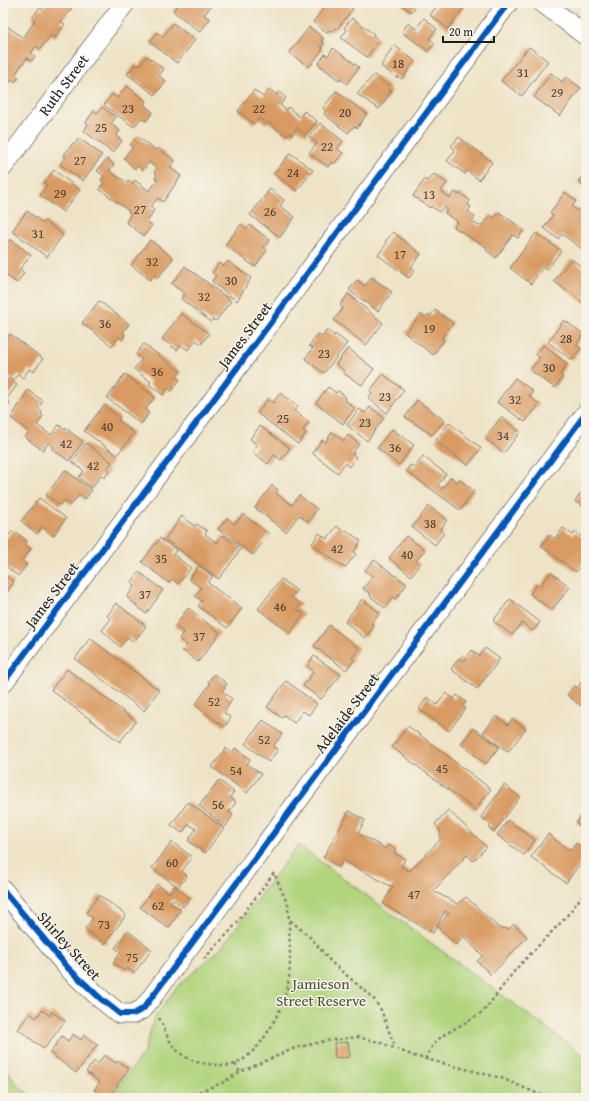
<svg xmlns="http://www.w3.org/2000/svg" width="589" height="1101" font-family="'Gentium Book Plus',serif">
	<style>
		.green { fill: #b1d47d; stroke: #66784c }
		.building { fill: #d99b64 }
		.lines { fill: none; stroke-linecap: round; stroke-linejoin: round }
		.street-casing { stroke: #858071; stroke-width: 21 }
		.path { stroke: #858071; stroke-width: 2.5; stroke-dasharray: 3 3; stroke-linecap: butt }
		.street { stroke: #fff; stroke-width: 19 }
		.cycleway-casing { stroke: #f7f3e8; stroke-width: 8 }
		.cycleway { stroke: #0057b8; stroke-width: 6 }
		.labels { text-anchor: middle; stroke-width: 3; stroke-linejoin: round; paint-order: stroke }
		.number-label { font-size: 13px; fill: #4b3c2e }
		.street-label { font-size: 15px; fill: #1c1c1c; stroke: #f7f3e8 }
		.park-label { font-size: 15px; fill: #495339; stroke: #f7f3e8 }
	</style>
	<rect width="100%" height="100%" fill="#f7f3e8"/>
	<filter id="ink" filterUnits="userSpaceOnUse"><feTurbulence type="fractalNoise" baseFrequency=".025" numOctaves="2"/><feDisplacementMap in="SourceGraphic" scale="8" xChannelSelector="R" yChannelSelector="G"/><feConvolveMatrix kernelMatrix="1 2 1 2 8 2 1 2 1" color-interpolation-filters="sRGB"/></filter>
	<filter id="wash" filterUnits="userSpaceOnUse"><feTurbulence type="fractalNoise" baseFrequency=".012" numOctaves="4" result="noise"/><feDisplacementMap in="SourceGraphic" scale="16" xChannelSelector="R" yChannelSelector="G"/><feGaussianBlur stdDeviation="0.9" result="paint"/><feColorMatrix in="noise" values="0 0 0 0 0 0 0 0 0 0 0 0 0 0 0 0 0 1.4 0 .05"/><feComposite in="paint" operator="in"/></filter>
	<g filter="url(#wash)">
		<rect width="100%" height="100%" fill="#eee3c6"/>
		<!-- green -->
		<path class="green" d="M298,845L586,1057V1098H110L143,1054L155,1017L177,987L220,949Z
			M3,1064L18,1086L34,1098H3Z"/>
		<g id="blocks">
			<!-- building -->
			<path class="building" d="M48,3H65L72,8L61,22L65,24L55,38L51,35L40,49L36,46L31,53L35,56L31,61L27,58L15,74L19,77L15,82L12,79L6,87L3,85V23L22,37H24L35,20L32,18L39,8L42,10Z
				M179,3H206L211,6L204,15L210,19L200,32L173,11Z
				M327,3H345L353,9L337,29L336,28L333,32L330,30L327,33L313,22Z
				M399,3H418L411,12Z
				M439,3H467L448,29L430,15Z
				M352,18L374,34L373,36L379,40L367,57L341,38L347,30L344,28Z
				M424,18L437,29L429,39L435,43L428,51L402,32L408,23L416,29Z
				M173,23L195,40L177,63L150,42L157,32L163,37Z
				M309,27L323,38L321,41L324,43L321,47L323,49L309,67L289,53Z
				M394,45L415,61L402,79L398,76L397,78L381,66Z
				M529,47L548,61L522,96L501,81Z
				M333,48L359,67L347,84L341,79L340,81L318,64L325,54L328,56Z
				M147,56L164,69L159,76L166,81L155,95L127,74L135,64L139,66Z
				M551,73L562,82L566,77L581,88L560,116L534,97Z
				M374,75L390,87L388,89L392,91L379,109L357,94Z
				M127,86L146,101L144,105L153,112L146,121L141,118L134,127L104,105L112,94L117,98Z
				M269,89L277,95L279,92L286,98L280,105L286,110L288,107L300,117L304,111L317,121L306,135L297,128L292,135L290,133L287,136L268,122L266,124L259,118L254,124L238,111L254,90L263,97Z
				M336,91L367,114L357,128L354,126L348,133L324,114L326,111L323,108Z
				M102,107L116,117L111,124L120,131L116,136L122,141L113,153L84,131L88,124L86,122L94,111L97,113Z
				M320,123L343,141L337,149L343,153L334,164L331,162L328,167L309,153L317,143L309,137Z
				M137,136L157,151L158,148L175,161L170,167L181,176L163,202L158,198L150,207L154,210L147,222L152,225L144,236L126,222L131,214L128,212L129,211L99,189L104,183L101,180L104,176L97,171L107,159L114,165L109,171L128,183L129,181L132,184L135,180L149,191L158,180L155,178L157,175L154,172L157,168L149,162L143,170L137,166L135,169L124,158L133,147L130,145Z
				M459,137L492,162L479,180L467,171L465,174L447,161L455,150L451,146Z
				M79,138L102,155L83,181L60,164L66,156L64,155L73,143L75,144Z
				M290,153L313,170L297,191L274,174Z
				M54,170L80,190L63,212L40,195L47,185L44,183Z
				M586,171V188L578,182Z
				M434,174L447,183L441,191L450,198L454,192L459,195L460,193L470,200L468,205L471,207L468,211L475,217L472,221L479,226L481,224L482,226L490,215L494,218L499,212L524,230L518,238L513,235L496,258L486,250L487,248L454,227L458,222L445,213L447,210L444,207L439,212L431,206L430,208L413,196L425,179L427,181Z
				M270,189L284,200L280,206L295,217L280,237L250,215Z
				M565,192L576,201L572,207L579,211L581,208L586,212V252L562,234L558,239L544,228L553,215L550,213Z
				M27,211L43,223L45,221L63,235L47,257L12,231Z
				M241,224L247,229L250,225L270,240L264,248L267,250L255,267L225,245Z
				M393,232L421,254L411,267L415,270L409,278L378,255L387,243L385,242Z
				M536,233L561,251L547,270L543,267L531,284L510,268Z
				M10,239L31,255L20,269L24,273L17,283L3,273V248Z
				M150,240L173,258L158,278L154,275L150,280L131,265Z
				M571,259L586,270V305L554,281Z
				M228,261L251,278L237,301L212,282L216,276L212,273L219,263L224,266Z
				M185,266L231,301L216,321L213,319L211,322L181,299L185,294L172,284Z
				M371,277L392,292L378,311L349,290L357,280L365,286Z
				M348,294L383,323L366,345L334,320L343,308L340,305Z
				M99,301L129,324L123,332L125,334L122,340L119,337L112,346L82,323Z
				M435,310L453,323L442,338L444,340L433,355L405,333L421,314L425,317L428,314L430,316Z
				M181,313L209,334L201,344L196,340L188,350L181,345L177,350L162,339Z
				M564,320L583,334L576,345L581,348L572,360L548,342Z
				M327,330L334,336L335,334L347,343L324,373L305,359L313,348L309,346L318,334L322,337Z
				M10,334L43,359L33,372L29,369L23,378L18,374L14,380L10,377L9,379L17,385L6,400L10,403L3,411V355L6,351L3,349V344Z
				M144,344L181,372L176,377L180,380L171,391L168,388L163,395L149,384L151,382L134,369L142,359L136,354Z
				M543,345L567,364L560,375L563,377L555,388L530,370L540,358L536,355Z
				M348,348L374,369L362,385L343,373L344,371L336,364Z
				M125,374L155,397L145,410L149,413L141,424L107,398Z
				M383,374L404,390L387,413L368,398L372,393L370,391Z
				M515,378L533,391L529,396L539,404L525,422L497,402Z
				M328,387L336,393L338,391L345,396L346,401L355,408L343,424L316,403Z
				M28,390L43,401L38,408L42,412L41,414L43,416L37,425L51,435L59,425L65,430L66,428L83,442L69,461L52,449L53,447L48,443L43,450L34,444L25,437L29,432L11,418Z
				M280,393L298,407L294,411L309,422L303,430L306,433L298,444L257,413L268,399L273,403Z
				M417,400L445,421L432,435L405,417Z
				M104,405L120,418L118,420L134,433L117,455L84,431Z
				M370,407L384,418L367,441L347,425L359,409L365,413Z
				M501,417L520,432L504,453L485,438Z
				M449,423L481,448L468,465L435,441Z
				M260,426L290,448L281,460L274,455L268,464L252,452L257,445L250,439Z
				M392,429L414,445L399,465L377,448Z
				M332,432L344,441L348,435L359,444L352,454L356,457L349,467L345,463L338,473L312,453L322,440L325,443Z
				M86,443L112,462L107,469L110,471L104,478L101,475L92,488L79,477L84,471L72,462Z
				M423,456L446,474L438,485L442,489L451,477L457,482L459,479L474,491L460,510L406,471L410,465L414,468Z
				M65,470L92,490L85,499L79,495L71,505L65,500L60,505L46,495Z
				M272,485L278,490L276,493L292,505L299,495L317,509L308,522L299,515L286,532L255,508Z
				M586,487V509L575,501Z
				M39,498L66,518L53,536L42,527L37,534L21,521Z
				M429,506L447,520L440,530L444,533L435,545L412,527Z
				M243,514L269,534L253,555L218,529L227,518L235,524Z
				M182,516L195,526L197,524L207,531L205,534L217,543L223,535L241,549L219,579L165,539Z
				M337,526L344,532L346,530L361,541L354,552L356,554L345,568L312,544L319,533L327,539Z
				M563,528L573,535L575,532L584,538L586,536V558L576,572L541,546L550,535L555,539Z
				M13,530L27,541L25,545L31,549L22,561L27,565L18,576L3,564V543Z
				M406,536L425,550L416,561L420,564L411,576L389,558Z
				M160,538L177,550L173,554L191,568L178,584L172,579L169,583L142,562Z
				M374,560L407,584L396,599L393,597L385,608L370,596L371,594L363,589L373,576L365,570Z
				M199,566L213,576L208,583L242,608L227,628L198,606L202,601L195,596L201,588L189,579Z
				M139,572L163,590L146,614L127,597L135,586L131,583Z
				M551,572L570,587L552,610L530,594L537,584L540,586Z
				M3,574L14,582L3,598Z
				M281,579L297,591L291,597L301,604L297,609L304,614L290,633L258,609Z
				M362,599L380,613L371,624L374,626L365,638L345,622Z
				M510,599L540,622L533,631L522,623L512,635L493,621Z
				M116,603L146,626L134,642L128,637L120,647L102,630L111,619L107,616Z
				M188,608L220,633L198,662L182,650L187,645L179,639L183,632L175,626Z
				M329,625L359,648L352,658L354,660L346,670L314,646Z
				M90,638L159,690L144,711L75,659Z
				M485,648L500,659L477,689L451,669L459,658L464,661L472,650L479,656Z
				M314,656L341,675L321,699L303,686L314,671L307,666Z
				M67,669L136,721L120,742L51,690Z
				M214,674L227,684L222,691L232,699L224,713L231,718L224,727L195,705L210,684L208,682Z
				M586,676V700L581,706L567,695L574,685L577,688Z
				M286,681L317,704L309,715L303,711L294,723L284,715L282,718L267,707Z
				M446,693L454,699L457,695L466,702L463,706L466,708L449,731L419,709L427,697L437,705Z
				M496,716L508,725L512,719L526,729L508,752L483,733Z
				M263,720L282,734L273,747L278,750L269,762L245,744Z
				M408,726L491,789L475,810L392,747Z
				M473,728L499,747L486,764L461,744Z
				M226,748L232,753L235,748L250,759L247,764L261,774L247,793L212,767Z
				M219,780L234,792L230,797L236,802L229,812L233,815L226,826L199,806Z
				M504,785L520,797L494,832L489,828L491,825L481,817Z
				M188,802L224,828L205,853L188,841L196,829L189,824L182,833L171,825Z
				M586,809V830L576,823Z
				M448,810L487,847L473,861L467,855L433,891L458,904L466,897L499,928L509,929L514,924L527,937L491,975L477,961L483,956L464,937L456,945L437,926L449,914L445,911L433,933L383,904L393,886L391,885L390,886L343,860L339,867L323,858L349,811L365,820L358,833L386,849L388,845L396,849L394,853L405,859L401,867L410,871L440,840V830L435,824Z
				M508,820L535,840L524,855L497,835Z
				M548,834L570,851L576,843L586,850V855L566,883L531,857Z
				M172,842L192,857L182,871L187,876L178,887L152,868Z
				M157,884L169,893L174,886L190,898L183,907L173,899L170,902L181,910L168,928L140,907Z
				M99,895L126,915L105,944L85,929L93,918L86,913Z
				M128,931L152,950L134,973L127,968L125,971L113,963L121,952L115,948Z
				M42,1010L50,1016L52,1012L65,1021L44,1049L18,1029L30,1013L36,1018Z
				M73,1034L81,1040L84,1035L97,1045L76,1073L50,1053L62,1036L68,1041Z
				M348,1042L350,1057L335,1058L334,1043Z
				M104,1055L116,1063L118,1061L129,1069L108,1098H105L94,1090L100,1082L86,1072L94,1061L98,1064Z"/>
		</g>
	</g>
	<g filter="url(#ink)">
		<use href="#blocks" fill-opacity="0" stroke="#858071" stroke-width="1"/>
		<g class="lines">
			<defs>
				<g id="street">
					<path d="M543,3L586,36"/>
					<path id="s1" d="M3,167L125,3"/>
					<path d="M3,683L508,3"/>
					<path d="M3,890L68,968L101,999L120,1014H133L143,1009L586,413"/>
				</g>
			</defs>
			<!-- street casing -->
			<use href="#street" class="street-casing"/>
			<!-- path -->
			<path class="path" d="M204,959L232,929L274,873L288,905L289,919L313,940L331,962L373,998L381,1010L395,1047
				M159,1018C164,1027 167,1039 174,1047C183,1058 196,1063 209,1064C216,1065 224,1067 231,1065C256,1059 278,1019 285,995C293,971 289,944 289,919
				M425,1059L433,1045L442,1036L483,1012L516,969L565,918L586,891
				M235,1064L240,1072L295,1048L325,1041L357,1037L379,1042L414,1056L501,1078L548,1098
				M182,1098L222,1083L240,1072"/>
			<!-- street -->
			<use href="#street" class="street"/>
			<defs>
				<path id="cycleway" d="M3,683L508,3
					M3,890L68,968L101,999L120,1014H133L143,1009L586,413"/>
			</defs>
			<!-- cycleway casing -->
			<use href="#cycleway" class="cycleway-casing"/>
			<!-- cycleway -->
			<use href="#cycleway" class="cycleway"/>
		</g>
	</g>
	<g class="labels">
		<!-- number labels -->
		<g class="number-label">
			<text x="398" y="68">18</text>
			<text x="523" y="77">31</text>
			<text x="557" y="97">29</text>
			<text x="128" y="113">23</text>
			<text x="259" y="113">22</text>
			<text x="345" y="117">20</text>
			<text x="101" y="132">25</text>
			<text x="327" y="151">22</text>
			<text x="80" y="165">27</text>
			<text x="293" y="177">24</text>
			<text x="60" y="198">29</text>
			<text x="429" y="199">13</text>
			<text x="140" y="214">27</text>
			<text x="270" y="216">26</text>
			<text x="38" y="238">31</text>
			<text x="400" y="259">17</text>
			<text x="152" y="266">32</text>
			<text x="231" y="285">30</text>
			<text x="204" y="301">32</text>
			<text x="105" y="328">36</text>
			<text x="429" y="333">19</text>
			<text x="566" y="343">28</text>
			<text x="324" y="358">23</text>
			<text x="549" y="372">30</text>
			<text x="157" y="376">36</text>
			<text x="385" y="401">23</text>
			<text x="515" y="404">32</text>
			<text x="283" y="423">25</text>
			<text x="365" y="427">23</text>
			<text x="107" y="431">40</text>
			<text x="503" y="440">34</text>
			<text x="66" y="448">42</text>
			<text x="395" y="452">36</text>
			<text x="93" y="470">42</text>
			<text x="430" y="528">38</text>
			<text x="337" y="553">42</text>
			<text x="407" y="559">40</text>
			<text x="161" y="563">35</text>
			<text x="145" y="599">37</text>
			<text x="280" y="611">46</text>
			<text x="199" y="641">37</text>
			<text x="214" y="706">52</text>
			<text x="264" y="744">52</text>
			<text x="442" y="773">45</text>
			<text x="236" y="775">54</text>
			<text x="218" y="809">56</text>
			<text x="172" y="867">60</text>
			<text x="414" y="899">47</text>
			<text x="158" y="910">62</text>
			<text x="104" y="929">73</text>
			<text x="132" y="962">75</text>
		</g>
		<!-- street labels -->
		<g class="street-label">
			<text dy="5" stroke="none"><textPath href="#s1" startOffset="102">Ruth Street</textPath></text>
			<text transform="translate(245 335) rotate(-53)" y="5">James Street</text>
			<text transform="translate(52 595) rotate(-53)" y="5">James Street</text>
			<text transform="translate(347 713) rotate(-53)" y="5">Adelaide Street</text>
			<text transform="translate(69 946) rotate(48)" y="5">Shirley Street</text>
		</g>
		<!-- park labels -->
		<g class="park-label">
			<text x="321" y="989">Jamieson<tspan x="321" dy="17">Street Reserve</tspan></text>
		</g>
	</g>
	<!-- margin -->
	<rect width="589" height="1101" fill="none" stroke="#f7f3e8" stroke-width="16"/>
	<!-- scale -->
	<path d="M443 36v6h51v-6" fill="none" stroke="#1c1c1c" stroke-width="2"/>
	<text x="449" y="36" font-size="12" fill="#1c1c1c" stroke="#f7f3e8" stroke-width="3" paint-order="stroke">20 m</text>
</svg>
